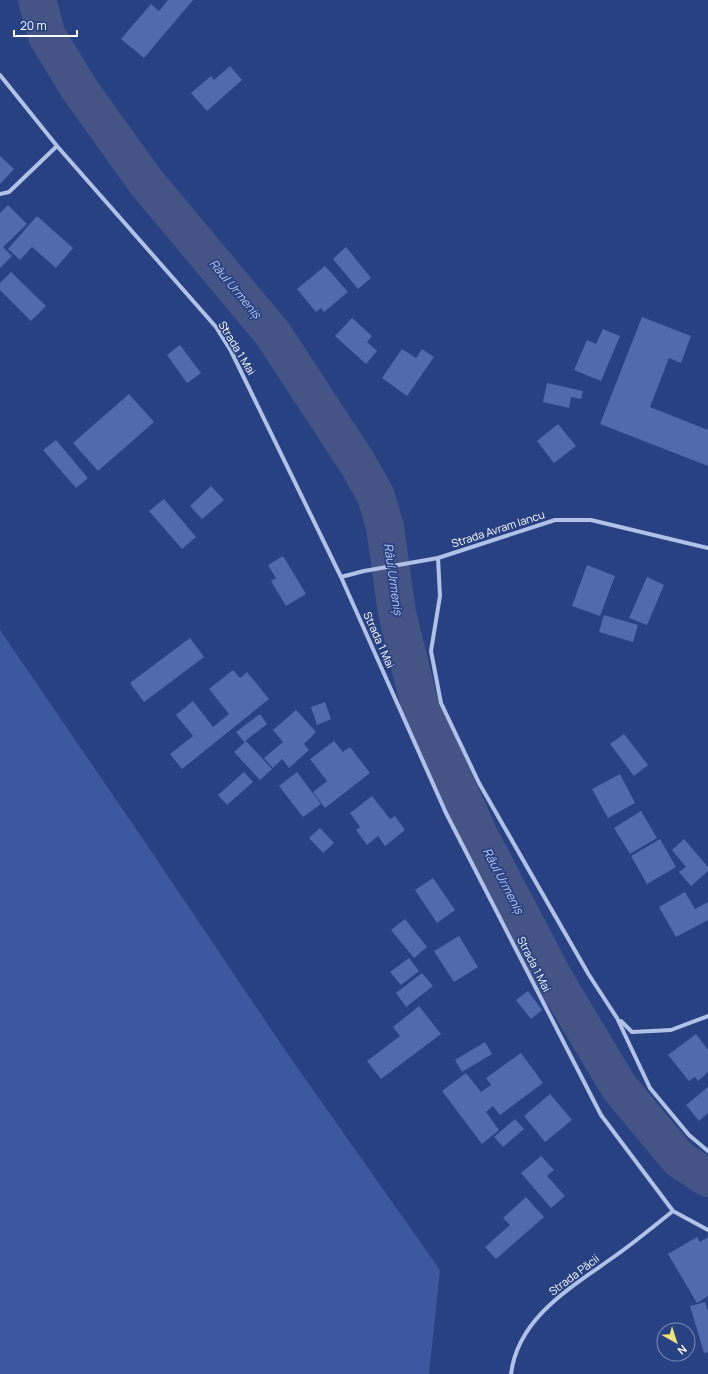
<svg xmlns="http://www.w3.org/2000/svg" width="708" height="1374" font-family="Manrope,sans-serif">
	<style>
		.green { fill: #3c59a0 }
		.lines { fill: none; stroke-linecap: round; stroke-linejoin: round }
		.river { stroke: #435485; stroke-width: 38 }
		.building { fill: #506aab }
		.street { stroke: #b1c1e7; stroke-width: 4 }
		.labels { text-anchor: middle; stroke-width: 3.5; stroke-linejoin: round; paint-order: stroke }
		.street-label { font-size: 11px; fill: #fff; stroke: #284183 }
		.water-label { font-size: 12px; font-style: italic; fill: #bdcbee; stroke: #284183 }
	</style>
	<rect width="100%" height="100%" fill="#284183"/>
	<!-- green -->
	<path class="green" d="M0,630L149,848L287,1053L440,1270L429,1374H0Z"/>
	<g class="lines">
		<!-- river -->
		<path class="river" d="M37,0L47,36L80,90L146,182L273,334L358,464L376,496L385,527L397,613L420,706L479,835L555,980L619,1087L679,1159L708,1178"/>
	</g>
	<!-- building -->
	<path class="building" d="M168,0H193L144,58L121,39L151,4L159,11Z
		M230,66L242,80L207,111L191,93L211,76L214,80Z
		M0,156L14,169L0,184Z
		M8,205L27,224L3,247L12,256L0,268V213Z
		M37,216L73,248L56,268L32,247L20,260L8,249Z
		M346,247L371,278L358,289L333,259Z
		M325,266L348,292L324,312L321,308L316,312L297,289Z
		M11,272L46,306L31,321L0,290V283Z
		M642,317L691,336L681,363L669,358L650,407L708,430V466L600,424Z
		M352,318L372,336L367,342L377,351L366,364L335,336Z
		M603,329L620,336L601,381L574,370L587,340L596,344Z
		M180,345L201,373L187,383L167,355Z
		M402,349L416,358L422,349L434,357L407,396L382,378Z
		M547,383L583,391L581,399L571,397L569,408L543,402Z
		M129,394L154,422L98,471L73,443Z
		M558,424L576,446L554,463L537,441Z
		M56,440L88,478L76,488L43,450Z
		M211,486L224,500L202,519L190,506Z
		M164,499L196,537L182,549L149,511Z
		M283,556L306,594L286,606L271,581L276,578L268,565Z
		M587,565L615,576L600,616L572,606Z
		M647,577L664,585L647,625L629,618Z
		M604,615L638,625L633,642L599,632Z
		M190,638L204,657L144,702L130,683Z
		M233,670L240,678L247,672L269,699L182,769L170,754L193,736L176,715L193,701L213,727L229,714L209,689Z
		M325,702L331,719L317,725L311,707Z
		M296,710L316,732L304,744L309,750L289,768L282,759L273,768L264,758L283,742L273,730Z
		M260,714L267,724L244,742L236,732Z
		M624,734L648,765L634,776L610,744Z
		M246,741L272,769L260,780L234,752Z
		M334,741L343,752L350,747L370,773L325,808L313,792L327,781L310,759Z
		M244,772L253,782L227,805L218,795Z
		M297,772L321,804L303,817L279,786Z
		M620,774L635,803L608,818L592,789Z
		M372,796L390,819L395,816L405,830L385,846L378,836L367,845L356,830L360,827L350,813Z
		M641,811L657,838L630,854L614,828Z
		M320,828L334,843L323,853L309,838Z
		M660,839L676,867L647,884L631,856Z
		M684,839L708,867V871L691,886L679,872L686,867L672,850Z
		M433,878L455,910L437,923L415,890Z
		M685,892L695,909L708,902V920L676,937L659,907Z
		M405,919L427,947L414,958L391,930Z
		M459,936L478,967L454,982L434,951Z
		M409,958L419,971L401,985L390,972Z
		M422,973L433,986L406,1007L396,993Z
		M528,991L542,1010L531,1019L516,1000Z
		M419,1006L441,1034L381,1079L367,1061L400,1036L393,1027Z
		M696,1034L708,1050V1072L698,1081L695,1077L689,1081L668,1055Z
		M485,1042L492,1054L462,1072L455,1060Z
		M521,1053L543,1083L500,1115L493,1106L486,1112L499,1130L482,1144L442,1091L466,1073L481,1092L491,1085L486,1078Z
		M708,1087V1113L699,1121L686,1105Z
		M550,1094L572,1120L545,1142L524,1116Z
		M515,1119L524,1129L503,1147L494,1137Z
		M541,1156L554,1170L547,1176L565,1196L551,1208L521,1173Z
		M526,1197L544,1217L496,1259L485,1247L510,1225L503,1218Z
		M697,1237L700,1242L708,1237V1296L697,1303L668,1254Z
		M705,1302L708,1311V1352L704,1353L690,1306Z"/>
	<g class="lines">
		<!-- street -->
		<path class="street" d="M0,75L57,146L216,327L231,351L341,577L446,813L601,1115L673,1211L708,1230
			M0,194L9,192L57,146
			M438,558L440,596L431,651L441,703L479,783L589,975L617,1018L650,1088L689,1135L708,1151
			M341,577L364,571L438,558L555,520H591L708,548
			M621,1021L632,1032L671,1030L708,1016
			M511,1374C518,1317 572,1287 615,1256C635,1242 654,1226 673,1211"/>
	</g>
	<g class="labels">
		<!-- street labels -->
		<g class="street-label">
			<text transform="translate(237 348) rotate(59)" y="4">Strada 1 Mai</text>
			<text transform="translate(498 529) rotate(-18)" y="4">Strada Avram Iancu</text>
			<text transform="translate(379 640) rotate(66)" y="4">Strada 1 Mai</text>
			<text transform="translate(534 964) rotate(63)" y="4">Strada 1 Mai</text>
			<text transform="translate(574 1275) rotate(-37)" y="4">Strada Păcii</text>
		</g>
		<!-- water labels -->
		<g class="water-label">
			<text transform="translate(235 289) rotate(50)" y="4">Râul Urmeniș</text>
			<text transform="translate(393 579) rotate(82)" y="4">Râul Urmeniș</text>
			<text transform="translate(503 881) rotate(62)" y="4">Râul Urmeniș</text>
		</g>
	</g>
	<!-- north arrow -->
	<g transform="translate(676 1342) rotate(141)"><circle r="19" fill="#284183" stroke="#7e8db5"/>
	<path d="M0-3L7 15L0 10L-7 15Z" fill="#efe077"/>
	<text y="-6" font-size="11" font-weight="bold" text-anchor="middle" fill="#ffffff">N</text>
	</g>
	<!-- scale -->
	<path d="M14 30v6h63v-6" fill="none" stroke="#ffffff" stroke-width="2"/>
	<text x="20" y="30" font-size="12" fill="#ffffff" stroke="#284183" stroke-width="3" paint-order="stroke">20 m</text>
</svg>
